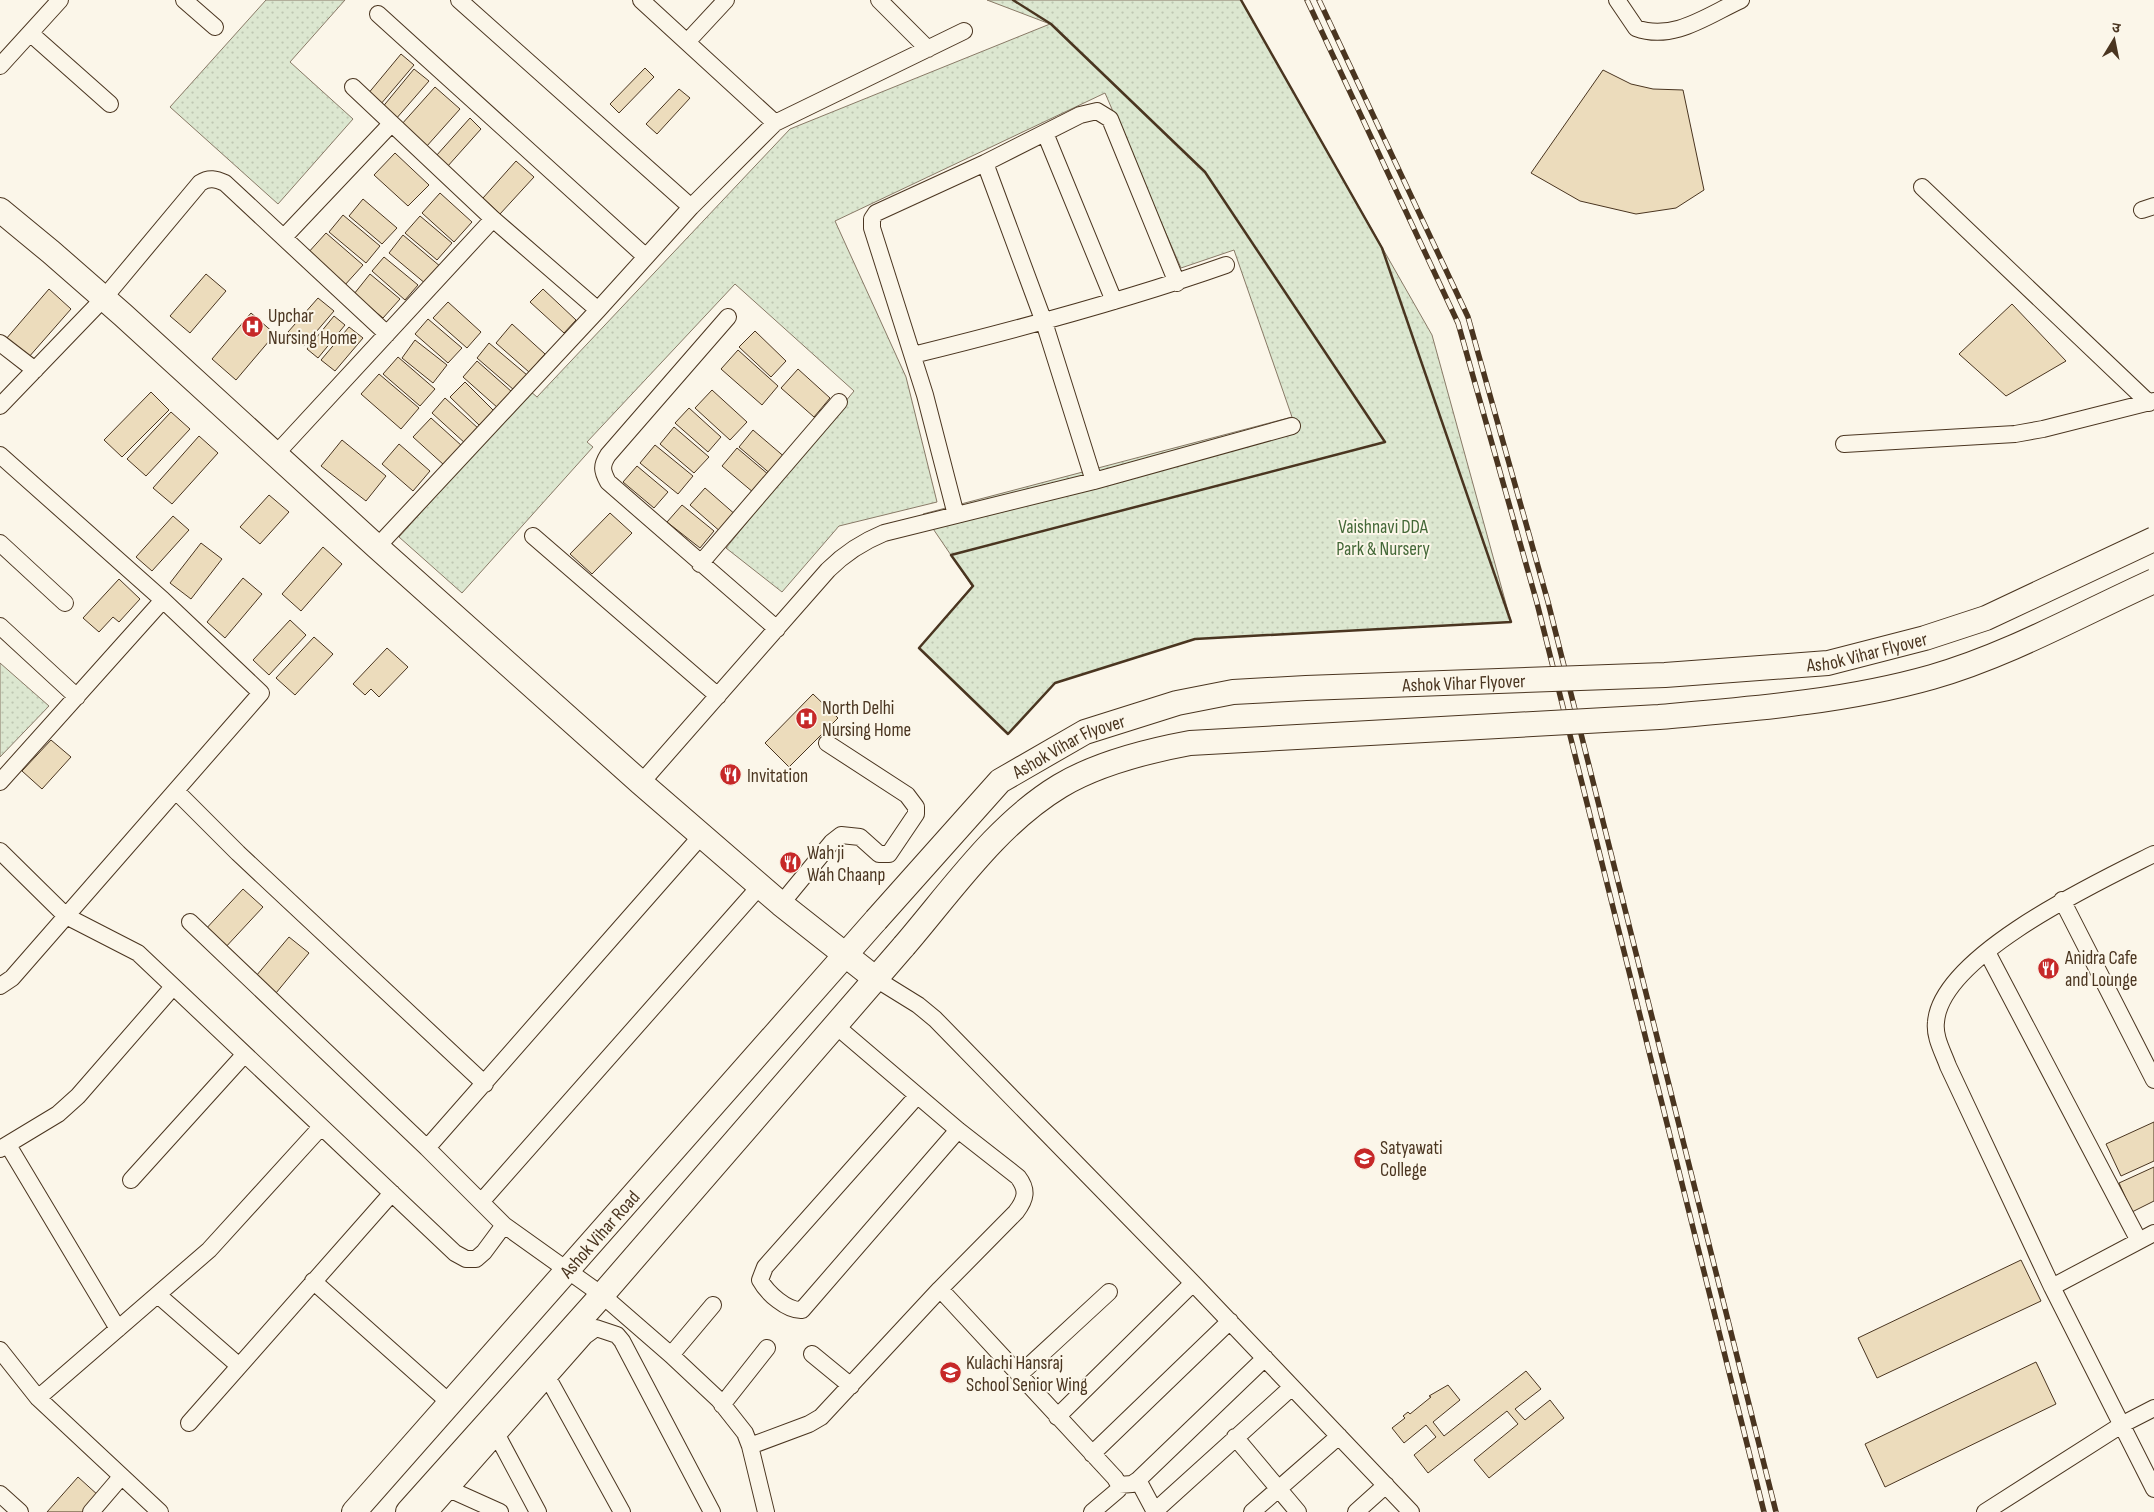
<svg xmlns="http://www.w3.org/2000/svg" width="2154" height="1512" font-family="'Sofia Sans Condensed','Noto Sans Devanagari',sans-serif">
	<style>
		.grass { fill: url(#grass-dots); stroke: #887966 }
		.building { fill: #ecdcbc; stroke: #4a3520 }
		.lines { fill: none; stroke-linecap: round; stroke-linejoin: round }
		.street-casing { stroke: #4a3520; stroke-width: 18 }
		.secondary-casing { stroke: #4a3520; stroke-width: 26 }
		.street { stroke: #fbf6e9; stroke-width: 16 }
		.secondary { stroke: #fbf6e9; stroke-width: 24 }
		.rail-casing { stroke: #4a3520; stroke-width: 5.5 }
		.rail { stroke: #fbf6e9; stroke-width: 4; stroke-dasharray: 11; stroke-linecap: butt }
		.secondary-bridge-casing { stroke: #4a3520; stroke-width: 26; stroke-linecap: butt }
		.secondary-bridge { stroke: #fbf6e9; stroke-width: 24 }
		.wall { stroke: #4a3520; stroke-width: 2.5 }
		.labels { text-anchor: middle; stroke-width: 4; stroke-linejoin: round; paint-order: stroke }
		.poi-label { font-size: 19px; fill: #4a3520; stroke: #fbf6e9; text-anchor: start }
		.park-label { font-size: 19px; fill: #436837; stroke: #fbf6e9 }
		.street-label { font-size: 19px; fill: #4a3520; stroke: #fbf6e9 }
	</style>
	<defs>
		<pattern id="grass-dots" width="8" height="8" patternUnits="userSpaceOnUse" patternTransform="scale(1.25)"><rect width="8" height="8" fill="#dce7d0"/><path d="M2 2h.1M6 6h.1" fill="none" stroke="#bec7b2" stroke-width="1.8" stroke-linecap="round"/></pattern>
	</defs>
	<rect width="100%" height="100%" fill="#fbf6e9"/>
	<!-- grass -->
	<path class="grass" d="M266,0H345L290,62L353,119L278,204L170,107Z
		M987,0H1241L1432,335L1511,622L1195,639L1055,683L1008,734L919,648L972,586L923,514L1292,417L1234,250L1181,268L1105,93L835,221L906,377L937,502L839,526L782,592L726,548L854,391L735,284L587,442L593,447L462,593L399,537L530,391L537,397L790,129L1050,24Z
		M0,663L49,706L0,757Z"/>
	<!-- building -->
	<path class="building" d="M401,54L414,65L380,105L367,95Z
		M645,68L654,77L619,113L610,104Z
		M414,69L429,81L395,120L381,109Z
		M1603,70L1631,84L1653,89L1683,90L1704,190L1676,208L1636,214L1580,201L1531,173Z
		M435,87L460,109L426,147L401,125Z
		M679,89L690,98L657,134L646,124Z
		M470,118L481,129L447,167L436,156Z
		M395,153L429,185L408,206L374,175Z
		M516,161L534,177L500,214L483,198Z
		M440,193L472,222L454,242L422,213Z
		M363,199L397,228L382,244L349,216Z
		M343,215L380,246L366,263L329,232Z
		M420,216L452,243L437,260L405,233Z
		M326,233L363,265L344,286L307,254Z
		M403,235L441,267L426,284L389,253Z
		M384,257L418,285L405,300L372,271Z
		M206,274L226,291L190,333L170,316Z
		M370,274L400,299L383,318L354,294Z
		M49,289L71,309L28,358L6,339Z
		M543,289L576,320L564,333L530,302Z
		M318,298L334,311L304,346L288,332Z
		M448,302L481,332L467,348L433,318Z
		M2012,304L2066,361L2006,396L1959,354Z
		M251,313L275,334L236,380L212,359Z
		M334,316L345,325L318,358L307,349Z
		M428,319L462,348L448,363L415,334Z
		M512,324L545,354L529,372L496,343Z
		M349,327L363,338L335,371L321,360Z
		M755,331L786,361L771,377L739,347Z
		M415,340L447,365L433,383L402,358Z
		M489,343L527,375L514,390L477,358Z
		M738,350L778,386L762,405L721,369Z
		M398,357L435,389L420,406L383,374Z
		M477,361L512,392L498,408L463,377Z
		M798,369L830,398L814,417L781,388Z
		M379,374L419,408L401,429L361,394Z
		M465,382L494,411L479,425L450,397Z
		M712,390L747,422L730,440L695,408Z
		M151,392L169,410L122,457L104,440Z
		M445,398L479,429L466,444L432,413Z
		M689,408L721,437L708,452L675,423Z
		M171,412L190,429L146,476L127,459Z
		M431,418L462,446L444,465L413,437Z
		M674,427L709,457L694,473L660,444Z
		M753,430L787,459L773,476L739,447Z
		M199,436L218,453L172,504L153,488Z
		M342,440L386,476L366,501L321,466Z
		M399,444L430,471L413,491L382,464Z
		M655,445L693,476L678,494L640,463Z
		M737,448L769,475L754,493L722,466Z
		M637,466L668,492L654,508L623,482Z
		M705,488L737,516L722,533L690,505Z
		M269,495L289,512L260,544L240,527Z
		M682,505L714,531L700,548L667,522Z
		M610,513L632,533L592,574L570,554Z
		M173,516L189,530L152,571L136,557Z
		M201,543L222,559L191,599L170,583Z
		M323,547L342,564L301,611L282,594Z
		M243,578L262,594L225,638L207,622Z
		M119,579L140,599L119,622L113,617L99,632L83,618Z
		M290,620L306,635L269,675L253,660Z
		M314,637L333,654L295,695L276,678Z
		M387,648L408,667L379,697L371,689L365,695L353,684Z
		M813,694L838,718L789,767L765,743Z
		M51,740L71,757L42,789L22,771Z
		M243,889L263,907L223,950L203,932Z
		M289,937L309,953L276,993L256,976Z
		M2154,1122V1161L2121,1176L2106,1144Z
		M2154,1167V1201L2132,1212L2119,1183Z
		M2021,1260L2041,1301L1877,1378L1858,1338Z
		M2036,1362L2056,1404L1885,1487L1865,1444Z
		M1526,1371L1541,1389L1515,1409L1525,1420L1550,1400L1564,1418L1489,1478L1474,1460L1518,1424L1507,1411L1428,1473L1414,1455L1436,1437L1426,1425L1404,1443L1392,1428L1405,1418L1403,1416L1408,1412L1410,1414L1431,1397L1429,1396L1448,1385L1460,1400L1433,1422L1444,1436Z
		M78,1477L99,1496L85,1512H47Z"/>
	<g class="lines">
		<defs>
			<path id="street" d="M184,0L215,27
				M459,0L691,207
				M641,0L775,123
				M879,0L928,49
				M1617,0L1636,28C1673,42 1708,15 1741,0
				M378,14L646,257
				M30,33L110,104
				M687,42L726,0
				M0,66L60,0
				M353,87L493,219L598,310
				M1045,133L1114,301
				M985,163L1044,322L1094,481
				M1922,187L2149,403
				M2142,210L2154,206
				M285,236L391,124
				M728,317L608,455C601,466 602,471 608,482L777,629
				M0,343L35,370
				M913,355C1019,329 1124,301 1226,265
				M0,406L104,298L200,183C209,177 216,179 225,183L387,334
				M1844,444L2015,434L2043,429L2154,401
				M0,455L163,600L261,693L12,978L0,986
				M275,455L493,219
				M956,515L925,395L872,228V219L876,213L985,163L1080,115L1097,111L1110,119L1177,283
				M533,536L718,696
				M0,543L65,603
				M377,547L598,310L691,207L775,123L964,31
				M700,564L839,402
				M0,626L77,697
				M0,782L163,600
				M641,783L828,570C845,553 862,542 884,533L1094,481L1292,426
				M176,791L238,853L485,1084
				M0,851L66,916L138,953L455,1253L466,1259H476L484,1252L504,1225
				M2154,854C2100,881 1941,955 1936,1022C1934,1037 1943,1052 1948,1066L2052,1287L2154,1489
				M2062,900L2154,1080
				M781,904L832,842L841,835L860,837L879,854H889L916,814V807L907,795L827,743
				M190,922L427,1148L504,1225L602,1295L671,1355L719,1400L745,1433L750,1446L766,1512
				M1987,952L2139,1241
				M876,979L918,1005L935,1019L1193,1283L1411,1512
				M917,1096L765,1267L760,1280C767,1293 787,1311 802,1310L958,1130
				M8,1145L118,1329
				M427,1148L702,835
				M0,1149L58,1114L78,1096L172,988
				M131,1180L244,1055
				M481,1202L760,886
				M313,1281L450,1403
				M2052,1287L2154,1233
				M940,1289L1115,1478L1119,1485L1118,1490L1092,1512
				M158,1295L238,1365
				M0,1350L38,1398L160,1512
				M812,1354L851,1386
				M671,1355L713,1305
				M1019,1375L1109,1292
				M548,1378L622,1512
				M38,1398L209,1250L321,1127
				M722,1405L767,1348
				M1057,1417L1193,1283
				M189,1423L392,1193
				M497,1435L538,1512
				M1235,1437L1298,1512
				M750,1446L809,1424L821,1417L940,1289L1016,1212C1026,1199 1028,1190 1018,1177L958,1130L836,1026
				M1092,1454L1230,1321
				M1138,1480L1155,1512
				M1119,1485L1132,1484L1138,1480L1265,1358
				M451,1490L500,1512
				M0,1494L20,1512
				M1155,1511L1292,1387
				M91,1512L121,1477
				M430,1512L585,1336L596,1328L617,1335L622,1341L712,1512
				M1252,1512L1339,1436
				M1356,1512L1386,1485
				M1985,1512L2123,1424L2154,1408"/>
			<g id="secondary">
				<path d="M0,210L51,252L123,315L377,547L641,783L781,904L876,979"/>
				<path id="s1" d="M354,1512L876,920"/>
				<path d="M408,1512L602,1295L904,946"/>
			</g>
		</defs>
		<!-- street casing -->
		<use href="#street" class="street-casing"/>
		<!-- secondary casing -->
		<use href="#secondary" class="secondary-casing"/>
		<!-- street -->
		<use href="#street" class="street"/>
		<!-- secondary -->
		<use href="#secondary" class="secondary"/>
		<defs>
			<path id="rail" d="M1307,0L1458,323L1537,603L1764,1512
				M1319,0L1468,317L1548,602L1776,1512"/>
		</defs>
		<!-- rail casing -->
		<use href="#rail" class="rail-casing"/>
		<!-- rail -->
		<use href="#rail" class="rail"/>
		<defs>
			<g id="secondary-bridge">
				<path id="s2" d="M876,920L1000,781L1085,732L1177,703L1233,692L1306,688L1665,675L1828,663L1925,638L1986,618L2154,539"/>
				<path d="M904,946C952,890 997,824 1060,786C1098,763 1147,751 1190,743L1659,717C1750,709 1844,702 1932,677C2009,655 2081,614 2154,581"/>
			</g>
		</defs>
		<!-- secondary-bridge casing -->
		<use href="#secondary-bridge" class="secondary-bridge-casing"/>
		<!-- secondary-bridge -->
		<use href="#secondary-bridge" class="secondary-bridge"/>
		<!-- wall -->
		<path class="wall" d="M1013,0L1051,24L1205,172L1385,442L951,555L973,586L919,648L1008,734L1055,683L1195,639L1511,622L1382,248L1241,0"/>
	</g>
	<!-- icons -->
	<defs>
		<symbol id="hospital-disc" viewBox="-11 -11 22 22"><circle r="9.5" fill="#c62828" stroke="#fbf6e9"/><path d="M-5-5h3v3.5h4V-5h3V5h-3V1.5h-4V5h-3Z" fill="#fff"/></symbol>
		<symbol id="restaurant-disc" viewBox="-11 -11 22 22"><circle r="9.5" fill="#c62828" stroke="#fbf6e9"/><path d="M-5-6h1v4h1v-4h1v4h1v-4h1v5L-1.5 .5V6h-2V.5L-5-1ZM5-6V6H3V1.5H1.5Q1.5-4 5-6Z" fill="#fff"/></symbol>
		<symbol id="school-disc" viewBox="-11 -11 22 22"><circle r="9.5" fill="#c62828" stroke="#fbf6e9"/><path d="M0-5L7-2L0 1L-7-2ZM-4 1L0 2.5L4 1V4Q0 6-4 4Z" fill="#fff"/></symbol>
	</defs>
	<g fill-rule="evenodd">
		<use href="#hospital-disc" x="240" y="314" width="25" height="25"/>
		<use href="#hospital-disc" x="794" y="706" width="25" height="25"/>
		<use href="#restaurant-disc" x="718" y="762" width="25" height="25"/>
		<use href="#restaurant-disc" x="778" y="850" width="25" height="25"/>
		<use href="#restaurant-disc" x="2036" y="956" width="25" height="25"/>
		<use href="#school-disc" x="1352" y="1146" width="25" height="25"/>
		<use href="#school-disc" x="938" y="1360" width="25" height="25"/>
	</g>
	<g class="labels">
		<!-- poi labels -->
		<g class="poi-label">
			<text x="268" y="322">Upchar<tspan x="268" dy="22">Nursing Home</tspan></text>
			<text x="822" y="714">North Delhi<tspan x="822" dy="22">Nursing Home</tspan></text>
			<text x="747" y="782">Invitation</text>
			<text x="807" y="859">Wah ji<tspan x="807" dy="22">Wah Chaanp</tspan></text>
			<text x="2065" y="964">Anidra Cafe<tspan x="2065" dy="22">and Lounge</tspan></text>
			<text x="1380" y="1154">Satyawati<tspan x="1380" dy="22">College</tspan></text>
			<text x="966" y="1369">Kulachi Hansraj<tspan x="966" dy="22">School Senior Wing</tspan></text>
		</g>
		<!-- park labels -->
		<g class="park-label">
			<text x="1383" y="533">Vaishnavi DDA<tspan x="1383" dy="22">Park &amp; Nursery</tspan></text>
		</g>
		<!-- street labels -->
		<g class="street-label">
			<text dy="7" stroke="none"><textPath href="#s2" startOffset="1074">Ashok Vihar Flyover</textPath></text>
			<text dy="7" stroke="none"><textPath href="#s2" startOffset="669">Ashok Vihar Flyover</textPath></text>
			<text dy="7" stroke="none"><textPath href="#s2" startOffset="264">Ashok Vihar Flyover</textPath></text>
			<text dy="7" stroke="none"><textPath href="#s1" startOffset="371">Ashok Vihar Road</textPath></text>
		</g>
	</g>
	<!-- north arrow -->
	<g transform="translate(2114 40) rotate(10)" stroke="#fbf6e9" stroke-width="4" paint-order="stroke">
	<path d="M0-4L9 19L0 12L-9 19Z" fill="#4a3520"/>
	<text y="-8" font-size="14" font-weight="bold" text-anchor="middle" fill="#4a3520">उ</text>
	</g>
</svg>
